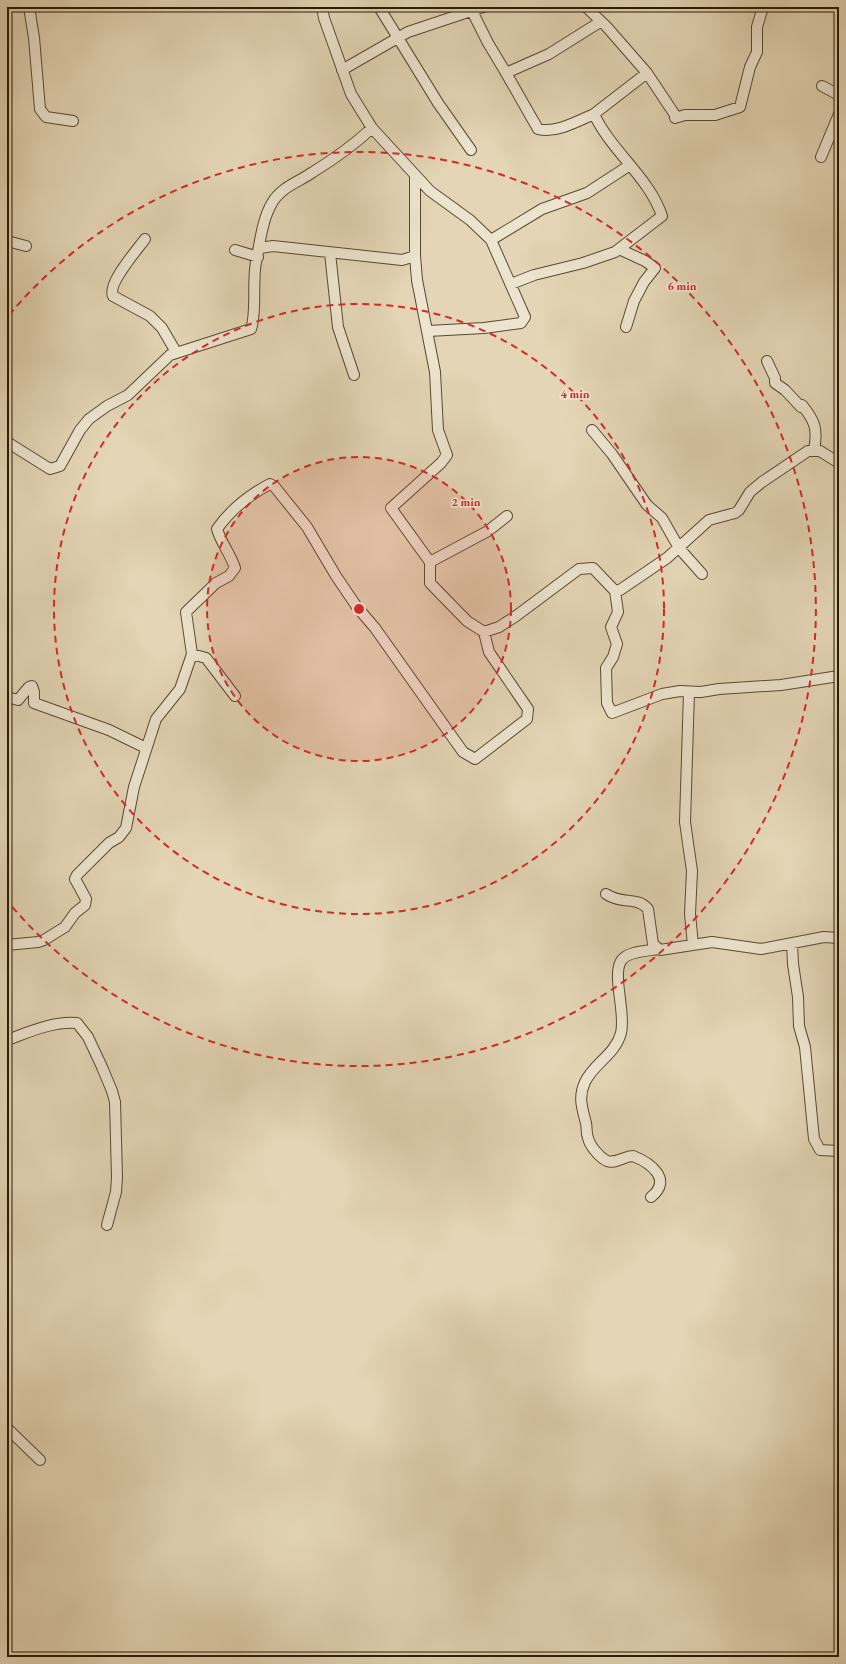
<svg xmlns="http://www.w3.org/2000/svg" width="846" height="1664" font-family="'EB Garamond',serif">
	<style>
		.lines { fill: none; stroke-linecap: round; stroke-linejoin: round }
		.minor-casing { stroke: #594930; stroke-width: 12 }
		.minor { stroke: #ede4cf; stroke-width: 10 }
		.ring { fill: none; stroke: #d62828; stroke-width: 2; stroke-dasharray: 7 5 }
		.centre { fill: #d62828; stroke: #ede4cf; stroke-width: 2 }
		.ring-label { font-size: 12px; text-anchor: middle; font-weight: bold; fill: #d62828; stroke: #ede4cf; stroke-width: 3.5; stroke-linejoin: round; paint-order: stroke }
	</style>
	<rect width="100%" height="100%" fill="#e3d5b5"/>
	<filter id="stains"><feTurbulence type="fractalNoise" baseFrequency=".005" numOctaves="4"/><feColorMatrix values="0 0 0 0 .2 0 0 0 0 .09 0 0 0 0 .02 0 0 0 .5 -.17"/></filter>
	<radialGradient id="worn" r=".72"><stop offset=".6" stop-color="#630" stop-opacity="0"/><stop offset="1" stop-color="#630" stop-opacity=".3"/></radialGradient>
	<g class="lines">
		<defs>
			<path id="minor" d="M29,7L34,38L40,109L46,117L73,121
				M322,7L324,18L351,94L372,128L430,191L470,220L491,240L525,317L521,323L484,328L428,331
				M379,7L438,103L471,150
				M586,7L606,26L647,73L675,115V118L685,115H715L740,107L750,67L757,52V27L763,7
				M472,11L488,43L506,73L549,54L600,22
				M342,70L408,32L483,7
				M506,73L538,129C555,134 578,121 594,114
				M822,86L839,95
				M821,157L839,114
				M415,175V256L417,280L435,372L438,430L447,455L441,463L391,508L430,562V583L467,621L484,632L499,627L516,616L579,569L593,568L615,591L620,590L667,558L709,520L735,513L739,510L750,492L762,482L808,451H820L839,463
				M145,239C137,250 107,284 113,296L150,316L162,328L176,352
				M491,240L542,209L587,193L630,165
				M7,241L26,246
				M260,248L273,246L402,260L415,256
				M619,249L645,261L655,268L644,282L634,301L626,327
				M235,250L258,257
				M330,253L338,327L354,375
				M511,284L534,275L583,263L615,252L662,216C649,177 611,151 594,114L647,73
				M767,361L775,378V383L785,390L801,407L802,405C815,421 818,429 814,450
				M592,430L612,454L647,505L662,518L679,548L702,574
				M7,442L50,469L60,466L80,430L89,419L107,406L128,395L170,355L251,329C257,312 252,282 256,262C260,243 262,220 272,203C281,187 299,182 313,172C334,159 354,145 372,128
				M430,562L488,531L507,516
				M615,591L618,612L611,627L617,644L613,657L606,668L607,703L612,713L662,694L680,691L701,692L719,689L781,685L839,676
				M192,654L206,658L235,696
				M689,692L685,822L692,871L690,914L693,945
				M7,697L18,700L29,687L32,686L34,692V703L109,730L146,748
				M606,894C622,905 637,896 648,909L653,944L660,950L712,942L761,949L824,937L839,938
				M792,943L793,964L798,997L799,1026L805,1047L814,1139L820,1150L839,1151
				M7,945L38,942L44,940L65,927L75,913L85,905L86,899L75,879L77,875L109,843L119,837L126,828L134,787L156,719L180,689L192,654L186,612L216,583L229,576L235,568C230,553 221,543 217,529C231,509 249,495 270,484L274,486L307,527L336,576L357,607L375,628L463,752L475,759L527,719L528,709L489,652L484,632
				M7,1040C29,1032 53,1021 77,1023L88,1037L102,1067L112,1091L115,1102L117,1177L116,1192L107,1225
				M651,1197C673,1180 651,1163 633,1156C625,1156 616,1164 607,1161C599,1157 590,1146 588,1138C586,1133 587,1128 586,1123C582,1108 578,1097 585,1082C594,1063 615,1055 621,1033C626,1013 612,976 621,961C627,951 648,951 658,949
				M7,1428L40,1460"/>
		</defs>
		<!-- minor casing -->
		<use href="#minor" class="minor-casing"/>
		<!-- minor -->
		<use href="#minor" class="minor"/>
	</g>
	<!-- distance rings -->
	<circle cx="359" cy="609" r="152" fill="#d62828" fill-opacity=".12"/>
	<g class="ring">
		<circle cx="359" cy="609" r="152"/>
		<circle cx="359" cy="609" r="305"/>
		<path d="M9 315A457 457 0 1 1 9 903"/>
	</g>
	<circle cx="359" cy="609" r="6" class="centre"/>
	<g class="ring-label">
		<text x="682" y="290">6 min</text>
		<text x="575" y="398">4 min</text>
		<text x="466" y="506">2 min</text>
	</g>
	<!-- margin -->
	<rect width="846" height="1664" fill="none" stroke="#e3d5b5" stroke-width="24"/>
	<rect x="8" y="8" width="830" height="1648" fill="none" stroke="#2b1a04" stroke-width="2"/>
	<rect x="12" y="12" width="822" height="1640" fill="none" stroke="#2b1a04"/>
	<rect width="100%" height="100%" filter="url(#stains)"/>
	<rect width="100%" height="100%" fill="url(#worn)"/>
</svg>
